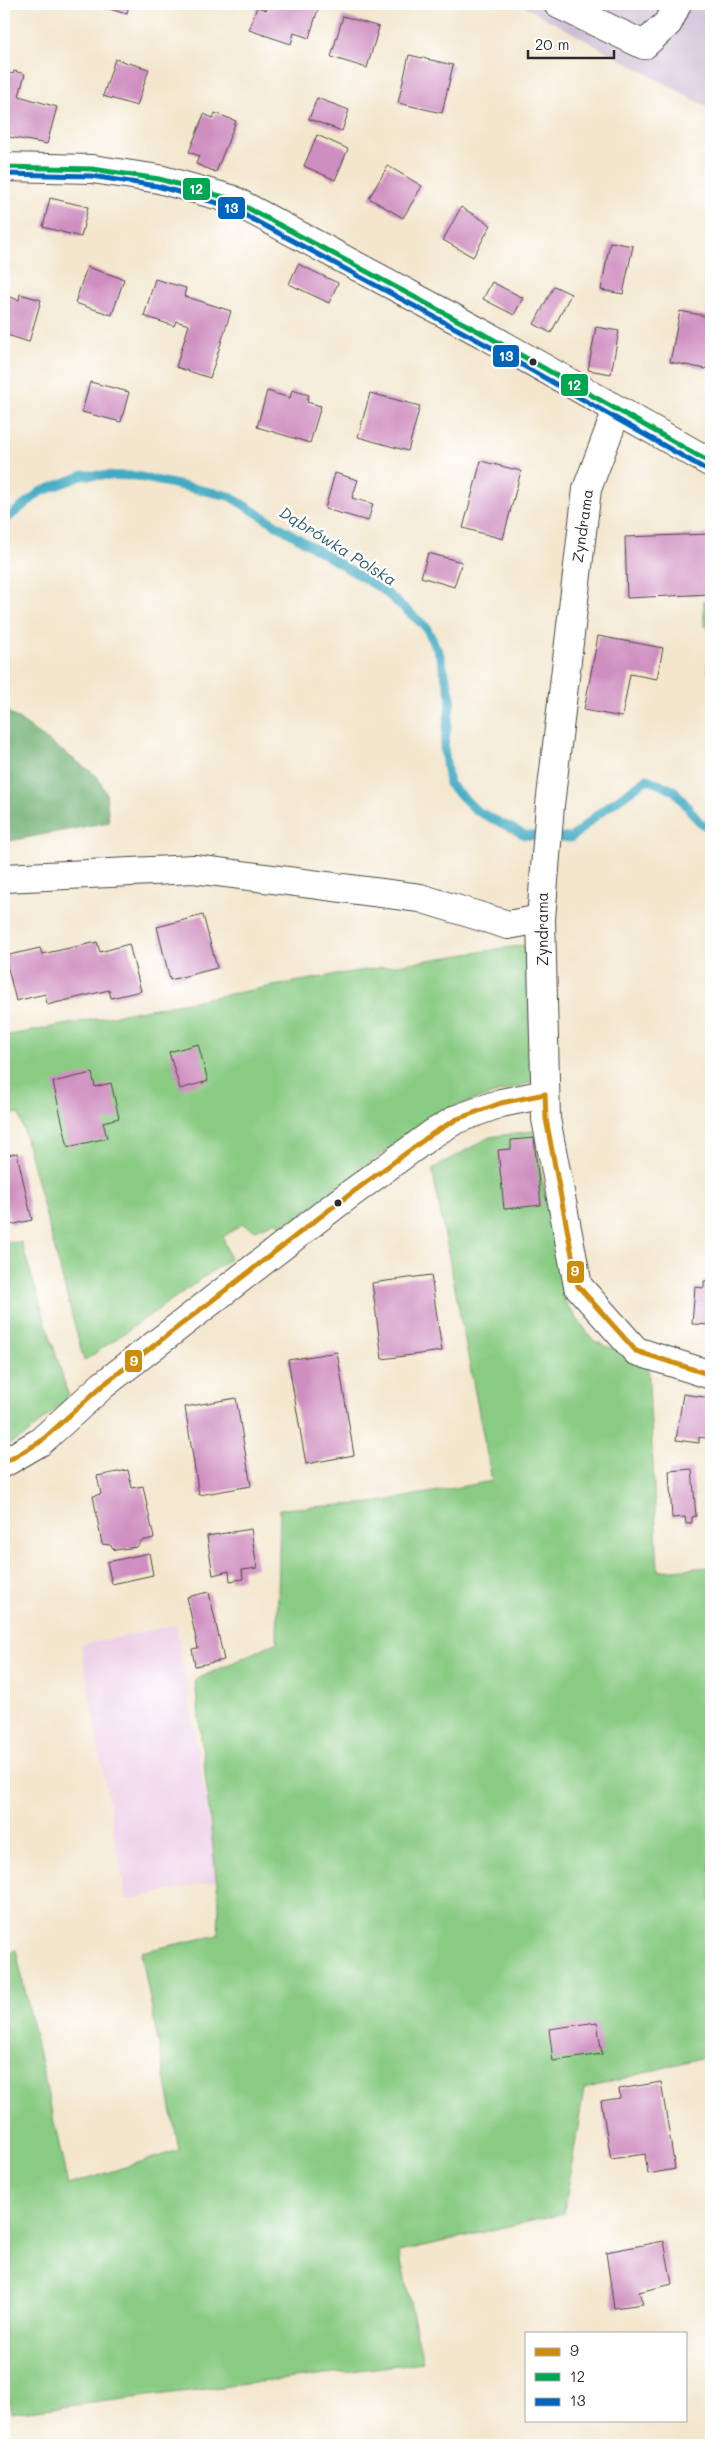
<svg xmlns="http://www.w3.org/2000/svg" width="715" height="2449" font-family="Mali,sans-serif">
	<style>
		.built { fill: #eed0e8 }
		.industrial { fill: #ccbed4 }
		.green { fill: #89cb83; stroke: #5a7b57 }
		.forest { fill: #6eaf71; stroke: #4c6d4e }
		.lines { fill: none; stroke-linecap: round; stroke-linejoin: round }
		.stream { stroke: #43abc3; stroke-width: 9 }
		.building { fill: #cf8ec0 }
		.minor-casing { stroke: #494743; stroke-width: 30 }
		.minor { stroke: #fff; stroke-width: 28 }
		.bus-1-casing { stroke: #fff; stroke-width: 9 }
		.bus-2-casing { stroke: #fff; stroke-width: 9 }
		.bus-3-casing { stroke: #fff; stroke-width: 9 }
		.bus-1 { stroke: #ce8d09; stroke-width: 5 }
		.bus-2 { stroke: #00a651; stroke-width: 5 }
		.bus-3 { stroke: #0065bd; stroke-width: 5 }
		.bus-dot { fill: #2b2b2b; stroke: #fff; stroke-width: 2 }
		.labels { text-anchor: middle; stroke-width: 5; stroke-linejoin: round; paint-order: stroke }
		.street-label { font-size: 15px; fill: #2b2b2b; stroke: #fff }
		.water-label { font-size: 16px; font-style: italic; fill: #355e68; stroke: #fff }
		.line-badge { stroke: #fff; stroke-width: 2 }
		.badge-label { font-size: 14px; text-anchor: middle; font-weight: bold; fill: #fff }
	</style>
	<rect width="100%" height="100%" fill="#fff"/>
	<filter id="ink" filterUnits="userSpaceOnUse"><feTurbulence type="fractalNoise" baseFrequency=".02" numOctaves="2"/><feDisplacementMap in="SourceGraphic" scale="10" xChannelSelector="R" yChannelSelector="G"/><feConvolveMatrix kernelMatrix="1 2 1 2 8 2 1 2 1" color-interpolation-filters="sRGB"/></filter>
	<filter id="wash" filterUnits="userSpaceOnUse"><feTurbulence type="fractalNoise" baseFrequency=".0096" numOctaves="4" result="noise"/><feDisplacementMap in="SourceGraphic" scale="20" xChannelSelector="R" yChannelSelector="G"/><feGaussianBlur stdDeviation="1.12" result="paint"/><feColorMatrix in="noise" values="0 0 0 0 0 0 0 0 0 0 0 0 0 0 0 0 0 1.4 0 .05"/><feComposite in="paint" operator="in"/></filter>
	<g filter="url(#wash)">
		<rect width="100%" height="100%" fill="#f3e6cd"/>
		<!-- built -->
		<path class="built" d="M176,1625L220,1880L126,1900L81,1645Z"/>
		<!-- industrial -->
		<path class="industrial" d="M520,4H711V109Z"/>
		<!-- green -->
		<path class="green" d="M711,600V627L704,626V601Z
			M524,945L535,1081L450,1108L380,1155L282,1230L278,1221L255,1230L242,1224L223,1237L230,1259L84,1361L19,1113L4,1116V1036L333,975Z
			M533,1131L566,1304L594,1341L648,1363L658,1571L711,1567V2055L584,2089L564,2213L399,2252L423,2362L12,2413L4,2372V1957L16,1950L68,2185L179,2150L141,1952L218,1935L219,1904L195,1680L277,1642L280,1509L373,1503L492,1481L432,1169L490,1137Z
			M21,1242L69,1397L26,1435L4,1447V1243Z"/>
		<!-- forest -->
		<path class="forest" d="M4,709L97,776L106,793L109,822L4,842Z"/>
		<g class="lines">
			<!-- stream -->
			<path class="stream" d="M4,521L40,492L84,475L136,476L229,496L383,590L426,627L440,655L451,698L444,748L449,784L477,811L525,835L571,838L598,814L647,779L675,791L700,823L711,828"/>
		</g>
		<g id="blocks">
			<!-- building -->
			<path class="building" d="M107,4H129L127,14L106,8Z
				M268,4H312L319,6L309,38L294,33L291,44L249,30L257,7L266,10Z
				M343,16L379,27L367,68L331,57Z
				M409,55L453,65L442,113L398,103Z
				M115,59L149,69L137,106L103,96Z
				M14,71L25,74L19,96L57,107L47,144L4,136V108L6,99L4,98V72L13,74Z
				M317,98L349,110L342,131L309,119Z
				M215,113L236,121L216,172L196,164L199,156L189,152L204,114L213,118Z
				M317,135L348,149L335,180L304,166Z
				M388,166L422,186L403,218L369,198Z
				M50,198L88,207L81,237L43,227Z
				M461,207L491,225L473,257L443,240Z
				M610,242L633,246L623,294L601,290Z
				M298,264L338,283L329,303L289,284Z
				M87,267L124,279L112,315L75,303Z
				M155,279L186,288L184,296L231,311L210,378L176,367L189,325L176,321L174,326L144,316Z
				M492,282L523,298L514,315L483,299Z
				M554,286L571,294L551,333L534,324Z
				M20,294L41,300L29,342L4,334V295L19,300Z
				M680,311L711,317V342L706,369L670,362Z
				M596,327L619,331L611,374L588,370Z
				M90,382L129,392L121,422L82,412Z
				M292,390L309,395L307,402L321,406L310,443L257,427L267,391L290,398Z
				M370,393L420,406L408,451L358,437Z
				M481,461L521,471L503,539L463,528Z
				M335,473L358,480L352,498L373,504L368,521L325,509Z
				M711,534V594L627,598L625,537Z
				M428,553L462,562L454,587L421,577Z
				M598,636L663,648L657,679L630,674L622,717L584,710Z
				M709,644H711V673L707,672Z
				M203,915L217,968L170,980L157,927Z
				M97,942L100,952L129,944L141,991L111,998L109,990L47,1005L45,994L16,1001L5,956L40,948L42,954Z
				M198,1044L208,1081L180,1089L169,1052Z
				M92,1073L95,1087L111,1083L119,1118L103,1122L107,1138L68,1147L53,1082Z
				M534,1138L541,1205L504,1209L498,1150L511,1149V1140Z
				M17,1153L32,1220L11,1225L6,1205H4V1156Z
				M431,1275L442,1351L382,1359L372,1283Z
				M704,1281H711V1325L692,1324L695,1287L704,1288Z
				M337,1352L354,1455L306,1464L288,1360Z
				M683,1394L711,1398V1439L699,1437V1443L676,1440Z
				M236,1398L251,1486L199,1495L185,1407Z
				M692,1469L696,1516L692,1517V1523L686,1524L685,1517L672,1518L669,1471Z
				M128,1470L132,1488L143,1486L154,1538L141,1541L137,1547L115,1550L110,1545L102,1544L93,1496L101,1494L97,1476Z
				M251,1529L257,1568L242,1570L243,1579L230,1581L229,1571L213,1575L207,1536Z
				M149,1553L153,1575L112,1584L107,1562Z
				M209,1592L224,1660L195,1666L192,1649L198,1648L187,1597Z
				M597,2022L602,2054L553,2061L549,2029Z
				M661,2082L675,2169L648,2174L645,2154L611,2159L601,2101L620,2098L619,2089Z
				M664,2241L672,2284L639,2292L643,2304L614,2308L606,2252Z"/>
		</g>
	</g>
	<g filter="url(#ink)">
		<use href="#blocks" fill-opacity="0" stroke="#494743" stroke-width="1"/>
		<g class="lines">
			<defs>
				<path id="minor" d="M558,4L644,45L668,23L677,4
					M4,167L92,169L159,179L231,199L489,337L711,463
					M617,410L587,489L550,805L541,919L546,1119L578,1286L636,1351L711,1375
					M4,878L194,869L420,898L508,925L541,919
					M4,1463L40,1442L103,1385L338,1203L432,1134L457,1119L501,1103L545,1094"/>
			</defs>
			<!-- minor casing -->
			<use href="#minor" class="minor-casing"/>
			<!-- minor -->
			<use href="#minor" class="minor"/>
			<defs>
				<path id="bus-1" d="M545,1094L546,1119L578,1286L636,1351L711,1375
					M4,1463L40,1442L103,1385L338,1203L432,1134L457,1119L501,1103L545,1094"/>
				<path id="bus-2" d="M4,167L92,169L159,179L231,199L489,337L711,463"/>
				<path id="bus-3" d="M4,174L91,176L157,186L228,206L485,344L707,470"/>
			</defs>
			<!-- bus-1 casing -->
			<use href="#bus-1" class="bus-1-casing"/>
			<!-- bus-2 casing -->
			<use href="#bus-2" class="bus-2-casing"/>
			<!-- bus-3 casing -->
			<use href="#bus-3" class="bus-3-casing"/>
			<!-- bus-1 -->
			<use href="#bus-1" class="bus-1"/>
			<!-- bus-2 -->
			<use href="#bus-2" class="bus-2"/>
			<!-- bus-3 -->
			<use href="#bus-3" class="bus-3"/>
		</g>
	</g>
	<!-- markers -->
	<g class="bus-dot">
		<circle cx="533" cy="362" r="4.5"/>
		<circle cx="338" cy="1203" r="4.5"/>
	</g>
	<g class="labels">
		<!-- street labels -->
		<g class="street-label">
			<text transform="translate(583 526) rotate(-82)" y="5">Zyndrama</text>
			<text transform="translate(543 929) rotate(-90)" y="5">Zyndrama</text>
		</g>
		<!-- water labels -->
		<g class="water-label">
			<text transform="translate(338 546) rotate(32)" y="6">Dąbrówka Polska</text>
		</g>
	</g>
	<g class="line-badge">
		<rect x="182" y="177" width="29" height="24" rx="5" fill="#00a651"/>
		<rect x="217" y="196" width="29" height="24" rx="5" fill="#0065bd"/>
		<rect x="492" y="344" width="28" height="24" rx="5" fill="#0065bd"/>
		<rect x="560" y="373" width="29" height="24" rx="5" fill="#00a651"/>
		<rect x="566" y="1260" width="19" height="24" rx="5" fill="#ce8d09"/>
		<rect x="124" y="1349" width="19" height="24" rx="5" fill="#ce8d09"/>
	</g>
	<g class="badge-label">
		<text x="196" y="194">12</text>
		<text x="231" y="213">13</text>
		<text x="506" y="361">13</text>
		<text x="574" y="390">12</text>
		<text x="575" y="1276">9</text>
		<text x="134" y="1366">9</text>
	</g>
	<!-- margin -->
	<rect width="715" height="2449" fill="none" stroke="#fff" stroke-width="20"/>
	<!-- legend -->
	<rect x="525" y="2332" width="162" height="90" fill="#ffffff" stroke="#aaaaaa"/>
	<rect x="535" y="2348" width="25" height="8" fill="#ce8d09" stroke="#aaaaaa"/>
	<text x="570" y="2356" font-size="15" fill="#2b2b2b">9</text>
	<rect x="535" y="2373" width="25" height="8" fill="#00a651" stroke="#aaaaaa"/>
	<text x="570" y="2382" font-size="15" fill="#2b2b2b">12</text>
	<rect x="535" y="2398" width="25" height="8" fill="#0065bd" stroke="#aaaaaa"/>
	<text x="570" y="2406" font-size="15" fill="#2b2b2b">13</text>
	<!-- scale -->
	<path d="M528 50v8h86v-8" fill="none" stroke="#2b2b2b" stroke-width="2.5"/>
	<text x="535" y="50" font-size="15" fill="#2b2b2b" stroke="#ffffff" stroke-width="4" paint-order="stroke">20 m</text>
</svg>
